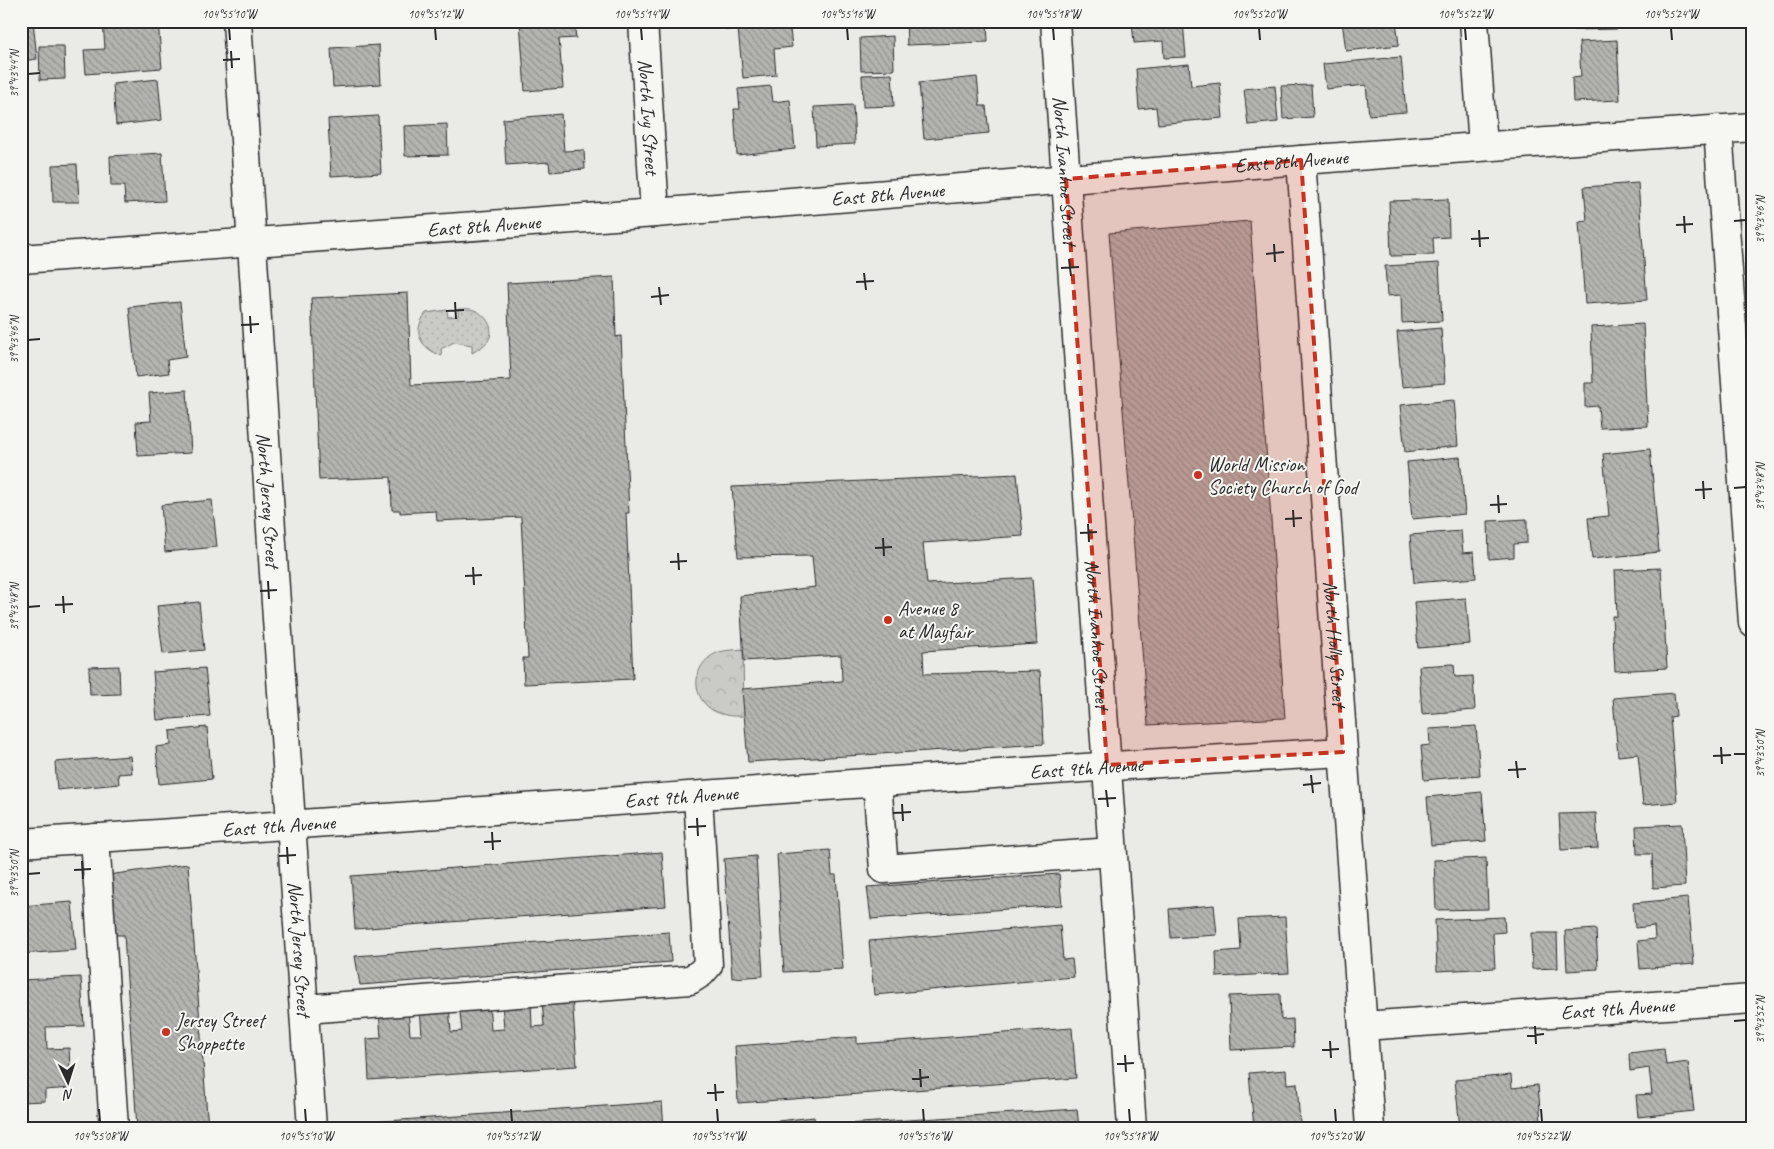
<svg xmlns="http://www.w3.org/2000/svg" width="1774" height="1149" font-family="Caveat,sans-serif">
	<style>
		.grass { fill: url(#grass-dots); stroke: #7a7a79 }
		.forest { fill: url(#forest-crowns); stroke: #7a7a79 }
		.building { fill: url(#building-back-hatch); stroke: #2b2b2b }
		.lines { fill: none; stroke-linecap: round; stroke-linejoin: round }
		.minor-casing { stroke: #2b2b2b; stroke-width: 31 }
		.minor { stroke: #f6f6f2; stroke-width: 28 }
		.marked { fill: #c8321e; fill-opacity: 0.2; stroke: #c8321e; stroke-width: 4; stroke-dasharray: 10 6; stroke-linejoin: round }
		.ticks { fill: none; stroke: #2b2b2b; stroke-width: 2 }
		.poi-dot { fill: #c8321e; stroke: #f6f6f2; stroke-width: 2 }
		.labels { text-anchor: middle; stroke-width: 4; stroke-linejoin: round; paint-order: stroke }
		.street-label { font-size: 20px; fill: #2b2b2b; stroke: #f6f6f2 }
		.poi-label { font-size: 20px; fill: #2b2b2b; stroke: #f6f6f2; text-anchor: start }
		.neatline { fill: none; stroke: #2b2b2b; stroke-width: 2 }
		.ticks-label { font-size: 12px; text-anchor: middle; fill: #2b2b2b }
	</style>
	<defs>
		<pattern id="grass-dots" width="8" height="8" patternUnits="userSpaceOnUse" patternTransform="scale(1.25)"><rect width="8" height="8" fill="#cacac7"/><path d="M2 2h.1M6 6h.1" fill="none" stroke="#aeaeab" stroke-width="1.8" stroke-linecap="round"/></pattern>
		<pattern id="forest-crowns" width="20" height="18" patternUnits="userSpaceOnUse" patternTransform="scale(1.25)"><rect width="20" height="18" fill="#cacac7"/><path d="M2 6a3 3 0 1 1 6 0M12 15a3 3 0 1 1 6 0" fill="none" stroke="#aeaeab"/></pattern>
		<pattern id="building-back-hatch" width="6" height="6" patternUnits="userSpaceOnUse" patternTransform="scale(1.25)"><rect width="6" height="6" fill="#b4b4b1"/><path d="M-1 5l2 2M0 0l6 6M5-1l2 2" fill="none" stroke="#939390"/></pattern>
	</defs>
	<rect width="100%" height="100%" fill="#eaeae6"/>
	<filter id="ink" filterUnits="userSpaceOnUse"><feTurbulence type="fractalNoise" baseFrequency=".02" numOctaves="2"/><feDisplacementMap in="SourceGraphic" scale="10" xChannelSelector="R" yChannelSelector="G"/><feConvolveMatrix kernelMatrix="1 2 1 2 8 2 1 2 1" color-interpolation-filters="sRGB"/></filter>
	<g filter="url(#ink)">
		<!-- grass -->
		<path class="grass" d="M458,309C463,309 469,308 474,310C486,314 496,329 488,341C484,346 477,350 472,353V345L454,342L441,349L442,356C421,348 411,333 426,313L447,310L448,317L458,316Z"/>
		<!-- forest -->
		<path class="forest" d="M743,649L744,716C732,717 716,715 707,706C689,689 696,660 719,652C726,650 735,650 743,649Z"/>
		<!-- building -->
		<path class="building" d="M21,21H33L37,59L21,61Z
			M103,21H158L162,68L86,74L84,50L105,49Z
			M311,21H349L311,25Z
			M520,21H574L576,38L559,39L563,88L525,91Z
			M725,21H789L792,47L774,49L776,75L743,78L738,29L726,30Z
			M906,21H987L988,42L907,45Z
			M1132,21H1183L1186,57L1164,58L1163,41L1134,43Z
			M1342,21H1396L1399,45L1346,51Z
			M1573,21H1617V29L1573,30Z
			M893,36L894,70L861,71L860,38Z
			M1617,40L1620,100L1573,102L1572,78L1581,77L1579,42Z
			M379,45L381,84L333,87L331,48Z
			M39,46H64L65,79L40,80Z
			M1401,57L1406,112L1369,115L1366,85L1326,89L1323,64Z
			M1189,64L1191,86L1220,83L1223,118L1158,124L1156,107L1139,109L1136,69Z
			M892,74L894,106L863,107L862,75Z
			M977,77L980,106H986L989,133L924,139L919,83Z
			M158,79L162,120L116,125L113,84Z
			M1311,85L1313,117L1283,119L1281,86Z
			M771,86L773,102L790,100L795,149L737,155L734,109H740L738,89Z
			M1275,86L1278,122L1248,125L1244,89Z
			M853,105L855,144L816,146L814,107Z
			M561,114L564,151L584,150L585,169L550,172L549,162L506,165L503,119Z
			M378,116L381,173L331,176L328,119Z
			M447,124L448,155L405,156L404,126Z
			M162,153L165,201L125,203L124,186H111L110,156Z
			M77,164L79,202H53L52,165Z
			M1638,183L1647,300L1585,304L1579,222L1587,221L1584,187Z
			M1448,199L1449,237L1433,238L1434,255L1391,256L1389,201Z
			M1250,221L1285,718L1148,725L1109,233Z
			M1439,263L1442,321L1402,323L1401,295L1387,296L1385,266Z
			M614,277L616,337L621,336L629,513H626L633,679L524,684L523,658H528L521,517L437,521L436,511L400,513V510H392L391,477L319,480L311,298L408,293L411,385L511,380L507,283Z
			M180,302L186,357L167,360L169,373L136,377L129,307Z
			M1643,324L1648,426L1600,428L1598,406L1585,407V383H1593L1591,327Z
			M1441,328L1445,383L1402,387L1397,332Z
			M187,390L191,453L138,456L136,422L151,421L149,393Z
			M1454,400L1458,446L1405,452L1400,405Z
			M1650,449L1659,552L1592,559L1588,518L1609,516L1603,454Z
			M1460,457L1465,514L1412,519L1407,462Z
			M1017,474L1023,536L923,543L927,584L1032,578L1037,644L923,651L924,674L1040,671L1044,744L748,762L742,689L842,681L841,655L744,661L740,596L815,587L812,556L738,557L732,487Z
			M212,500L217,547L165,552L161,505Z
			M1527,519V543L1514,544V557L1489,559L1488,521Z
			M1461,531L1463,553L1474,552L1476,578L1414,583L1410,535Z
			M1661,568L1667,668L1615,671L1612,616H1617L1615,570Z
			M1466,598L1470,644L1418,648L1414,602Z
			M199,602L204,650L163,654L157,606Z
			M1454,664L1455,677L1473,676L1475,710L1422,714L1419,666Z
			M119,666L120,694L90,695L89,667Z
			M205,668L210,716L157,720L153,672Z
			M1674,693L1676,716L1670,717L1677,802L1643,805L1638,754L1618,756L1613,698Z
			M1476,726L1480,775L1424,780L1421,746L1430,745L1429,729Z
			M207,727L212,779L159,784L156,747L171,745L170,731Z
			M130,756L132,773L118,774L119,784L57,790L55,762Z
			M1482,792L1486,841L1431,845L1427,797Z
			M1596,813L1598,848L1561,850L1559,814Z
			M1682,824L1685,886L1653,888L1652,854H1637L1636,826Z
			M830,850L832,875H836L843,969L784,972L777,854Z
			M662,852L666,906L355,929L351,876Z
			M756,856L763,976L732,978L724,859Z
			M1486,858L1488,909L1436,910L1434,860Z
			M188,864L208,1128H137L124,935H114L108,875Z
			M1059,874L1062,905L871,919L867,887Z
			M1688,898L1694,964L1640,969L1638,941L1655,939L1654,926L1635,928L1633,903Z
			M72,902L76,950L21,954V906Z
			M1214,905L1217,935L1171,938L1169,909Z
			M1285,917L1289,973L1217,977L1216,952L1241,950L1239,919Z
			M1504,917L1505,932L1493,933L1495,968L1437,971L1435,920Z
			M1060,925L1063,960L1072,959L1074,977L874,995L869,941Z
			M1596,929L1598,969L1567,971L1565,931Z
			M669,932L671,962L360,985L355,956Z
			M1531,933H1557L1558,968L1532,969Z
			M81,977L84,1026L46,1027L47,1049L69,1048L71,1088L45,1090V1101L21,1102V980Z
			M1280,994L1281,1020L1293,1019L1294,1047L1231,1050L1229,996Z
			M572,996L577,1066L369,1080L367,1039L381,1038L379,1010L408,1008L410,1035H422L420,1007L449,1005L451,1032L462,1031L459,1004L489,1002L491,1030L504,1029L502,1002L531,1001L532,1027L544,1026L542,998Z
			M1072,1028L1076,1078L738,1103L735,1046L857,1037V1044Z
			M1664,1049L1666,1065L1688,1062L1694,1111L1638,1117L1636,1095L1652,1094L1649,1068L1630,1071L1629,1053Z
			M1286,1070L1287,1084L1297,1083L1300,1124L1254,1128L1249,1073Z
			M1511,1075L1512,1088L1538,1085L1541,1122L1486,1128H1460L1455,1080Z
			M662,1102L664,1128H373L372,1122Z
			M1077,1109L1079,1128H742V1125L814,1117L815,1126Z"/>
		<g class="lines">
			<defs>
				<g id="minor">
					<path id="s1" d="M237,21C259,390 288,759 312,1128"/>
					<path id="s2" d="M643,21L655,213"/>
					<path id="s3" d="M1055,21L1132,1128"/>
					<path d="M1474,21L1483,146"/>
					<path d="M1718,129L1753,623"/>
					<path id="s4" d="M1301,160L1370,1128"/>
					<path id="s5" d="M21,259L655,213L1301,160L1753,127"/>
					<path d="M877,782L884,869L1112,852"/>
					<path d="M95,838L114,1128"/>
					<path id="s6" d="M21,843C462,815 902,777 1343,752"/>
					<path d="M305,1009L690,980L701,973L708,965L698,796"/>
					<path id="s7" d="M1363,1026L1753,999"/>
				</g>
			</defs>
			<!-- minor casing -->
			<use href="#minor" class="minor-casing"/>
			<!-- minor -->
			<use href="#minor" class="minor"/>
		</g>
	</g>
	<!-- marked area -->
	<path class="marked" d="M1301,160L1343,752L1107,765L1066,179Z"/>
	<!-- ticks -->
	<path class="ticks" d="M229,28L230,40M435,28L436,40M641,28L642,40M847,28L848,40M1053,28L1054,40M1259,28L1260,40M1465,28L1466,40M1671,28L1672,40M231,51L232,68M223,60L240,59M28,74L40,73M1684,216L1685,233M1734,221L1746,220M1676,225L1693,224M1479,230L1480,247M1471,239L1489,238M1274,244L1275,262M1266,254L1284,252M1069,259L1071,276M1061,268L1079,267M864,273L866,290M856,282L874,281M659,287L661,305M651,297L669,295M455,302L456,319M446,311L464,310M250,316L251,333M241,325L259,324M28,340L40,339M1703,481L1704,499M1734,488L1746,487M1695,490L1712,489M1498,495L1499,513M1490,505L1507,504M1293,510L1294,527M1285,519L1302,518M1088,524L1089,542M1080,533L1097,532M883,538L884,556M875,548L892,547M678,553L679,570M670,562L687,561M473,567L474,585M465,576L482,575M268,581L269,599M260,591L277,590M63,596L64,613M55,605L73,604M28,607L40,606M1721,747L1722,764M1734,754H1746M1713,756L1731,755M1516,761L1518,778M1508,770L1526,769M1311,775L1313,793M1303,785L1321,783M1106,790L1108,807M1098,799L1116,798M902,804L903,821M893,813L911,812M697,818L698,836M688,827L706,826M492,832L493,850M484,842L501,841M287,847L288,864M279,856L296,855M82,861L83,879M74,870L91,869M28,874L40,873M1734,1021L1746,1020M1535,1026L1536,1044M1527,1036L1544,1034M1330,1041L1331,1058M1322,1050L1339,1049M1125,1055L1126,1072M1117,1064L1134,1063M920,1069L921,1087M912,1079L929,1077M715,1084L716,1101M707,1093L724,1092M99,1109L100,1122M305,1109L306,1122M511,1109L512,1122M717,1109L718,1122M923,1109L924,1122M1129,1109L1130,1122M1335,1109L1336,1122M1541,1109L1542,1122"/>
	<!-- markers -->
	<g class="poi-dot">
		<circle cx="1198" cy="475" r="5"/>
		<circle cx="888" cy="620" r="5"/>
		<circle cx="166" cy="1032" r="5"/>
	</g>
	<g class="labels">
		<!-- street labels -->
		<g class="street-label">
			<text dy="7" stroke="none"><textPath href="#s2" startOffset="96">North Ivy Street</textPath></text>
			<text dy="7" stroke="none"><textPath href="#s5" startOffset="1274">East 8th Avenue</textPath></text>
			<text dy="7" stroke="none"><textPath href="#s3" startOffset="150">North Ivanhoe Street</textPath></text>
			<text dy="7" stroke="none"><textPath href="#s5" startOffset="869">East 8th Avenue</textPath></text>
			<text dy="7" stroke="none"><textPath href="#s5" startOffset="464">East 8th Avenue</textPath></text>
			<text dy="7" stroke="none"><textPath href="#s1" startOffset="480">North Jersey Street</textPath></text>
			<text dy="7" stroke="none"><textPath href="#s3" startOffset="615">North Ivanhoe Street</textPath></text>
			<text dy="7" stroke="none"><textPath href="#s4" startOffset="485">North Holly Street</textPath></text>
			<text dy="7" stroke="none"><textPath href="#s6" startOffset="1068">East 9th Avenue</textPath></text>
			<text dy="7" stroke="none"><textPath href="#s6" startOffset="662">East 9th Avenue</textPath></text>
			<text dy="7" stroke="none"><textPath href="#s6" startOffset="258">East 9th Avenue</textPath></text>
			<text dy="7" stroke="none"><textPath href="#s1" startOffset="930">North Jersey Street</textPath></text>
			<text dy="7" stroke="none"><textPath href="#s7" startOffset="255">East 9th Avenue</textPath></text>
		</g>
		<!-- poi labels -->
		<g class="poi-label">
			<text x="1208" y="471">World Mission<tspan x="1208" dy="23">Society Church of God</tspan></text>
			<text x="898" y="615">Avenue 8<tspan x="898" dy="23">at Mayfair</tspan></text>
			<text x="176" y="1027">Jersey Street<tspan x="176" dy="23">Shoppette</tspan></text>
		</g>
	</g>
	<!-- margin -->
	<rect width="1774" height="1149" fill="none" stroke="#f6f6f2" stroke-width="55"/>
	<!-- north arrow -->
	<g transform="translate(68 1082) rotate(176)" stroke="#f6f6f2" stroke-width="4" paint-order="stroke">
	<path d="M0-4L9 19L0 12L-9 19Z" fill="#2b2b2b"/>
	<text y="-8" font-size="14" font-weight="bold" text-anchor="middle" fill="#2b2b2b">N</text>
	</g>
	<rect x="28" y="28" width="1718" height="1094" class="neatline"/>
	<g class="ticks-label">
		<text x="229" y="18">104°55'10"W</text>
		<text x="435" y="18">104°55'12"W</text>
		<text x="641" y="18">104°55'14"W</text>
		<text x="847" y="18">104°55'16"W</text>
		<text x="1053" y="18">104°55'18"W</text>
		<text x="1259" y="18">104°55'20"W</text>
		<text x="1465" y="18">104°55'22"W</text>
		<text x="1671" y="18">104°55'24"W</text>
		<text transform="translate(14 74) rotate(-90)" y="4">39°43'44"N</text>
		<text transform="translate(1760 220) rotate(-90)" y="4">39°43'46"N</text>
		<text transform="translate(14 340) rotate(-90)" y="4">39°43'46"N</text>
		<text transform="translate(1760 487) rotate(-90)" y="4">39°43'48"N</text>
		<text transform="translate(14 607) rotate(-90)" y="4">39°43'48"N</text>
		<text transform="translate(1760 754) rotate(-90)" y="4">39°43'50"N</text>
		<text transform="translate(14 874) rotate(-90)" y="4">39°43'50"N</text>
		<text transform="translate(1760 1020) rotate(-90)" y="4">39°43'52"N</text>
		<text x="100" y="1140">104°55'08"W</text>
		<text x="306" y="1140">104°55'10"W</text>
		<text x="512" y="1140">104°55'12"W</text>
		<text x="718" y="1140">104°55'14"W</text>
		<text x="924" y="1140">104°55'16"W</text>
		<text x="1130" y="1140">104°55'18"W</text>
		<text x="1336" y="1140">104°55'20"W</text>
		<text x="1542" y="1140">104°55'22"W</text>
	</g>
</svg>
